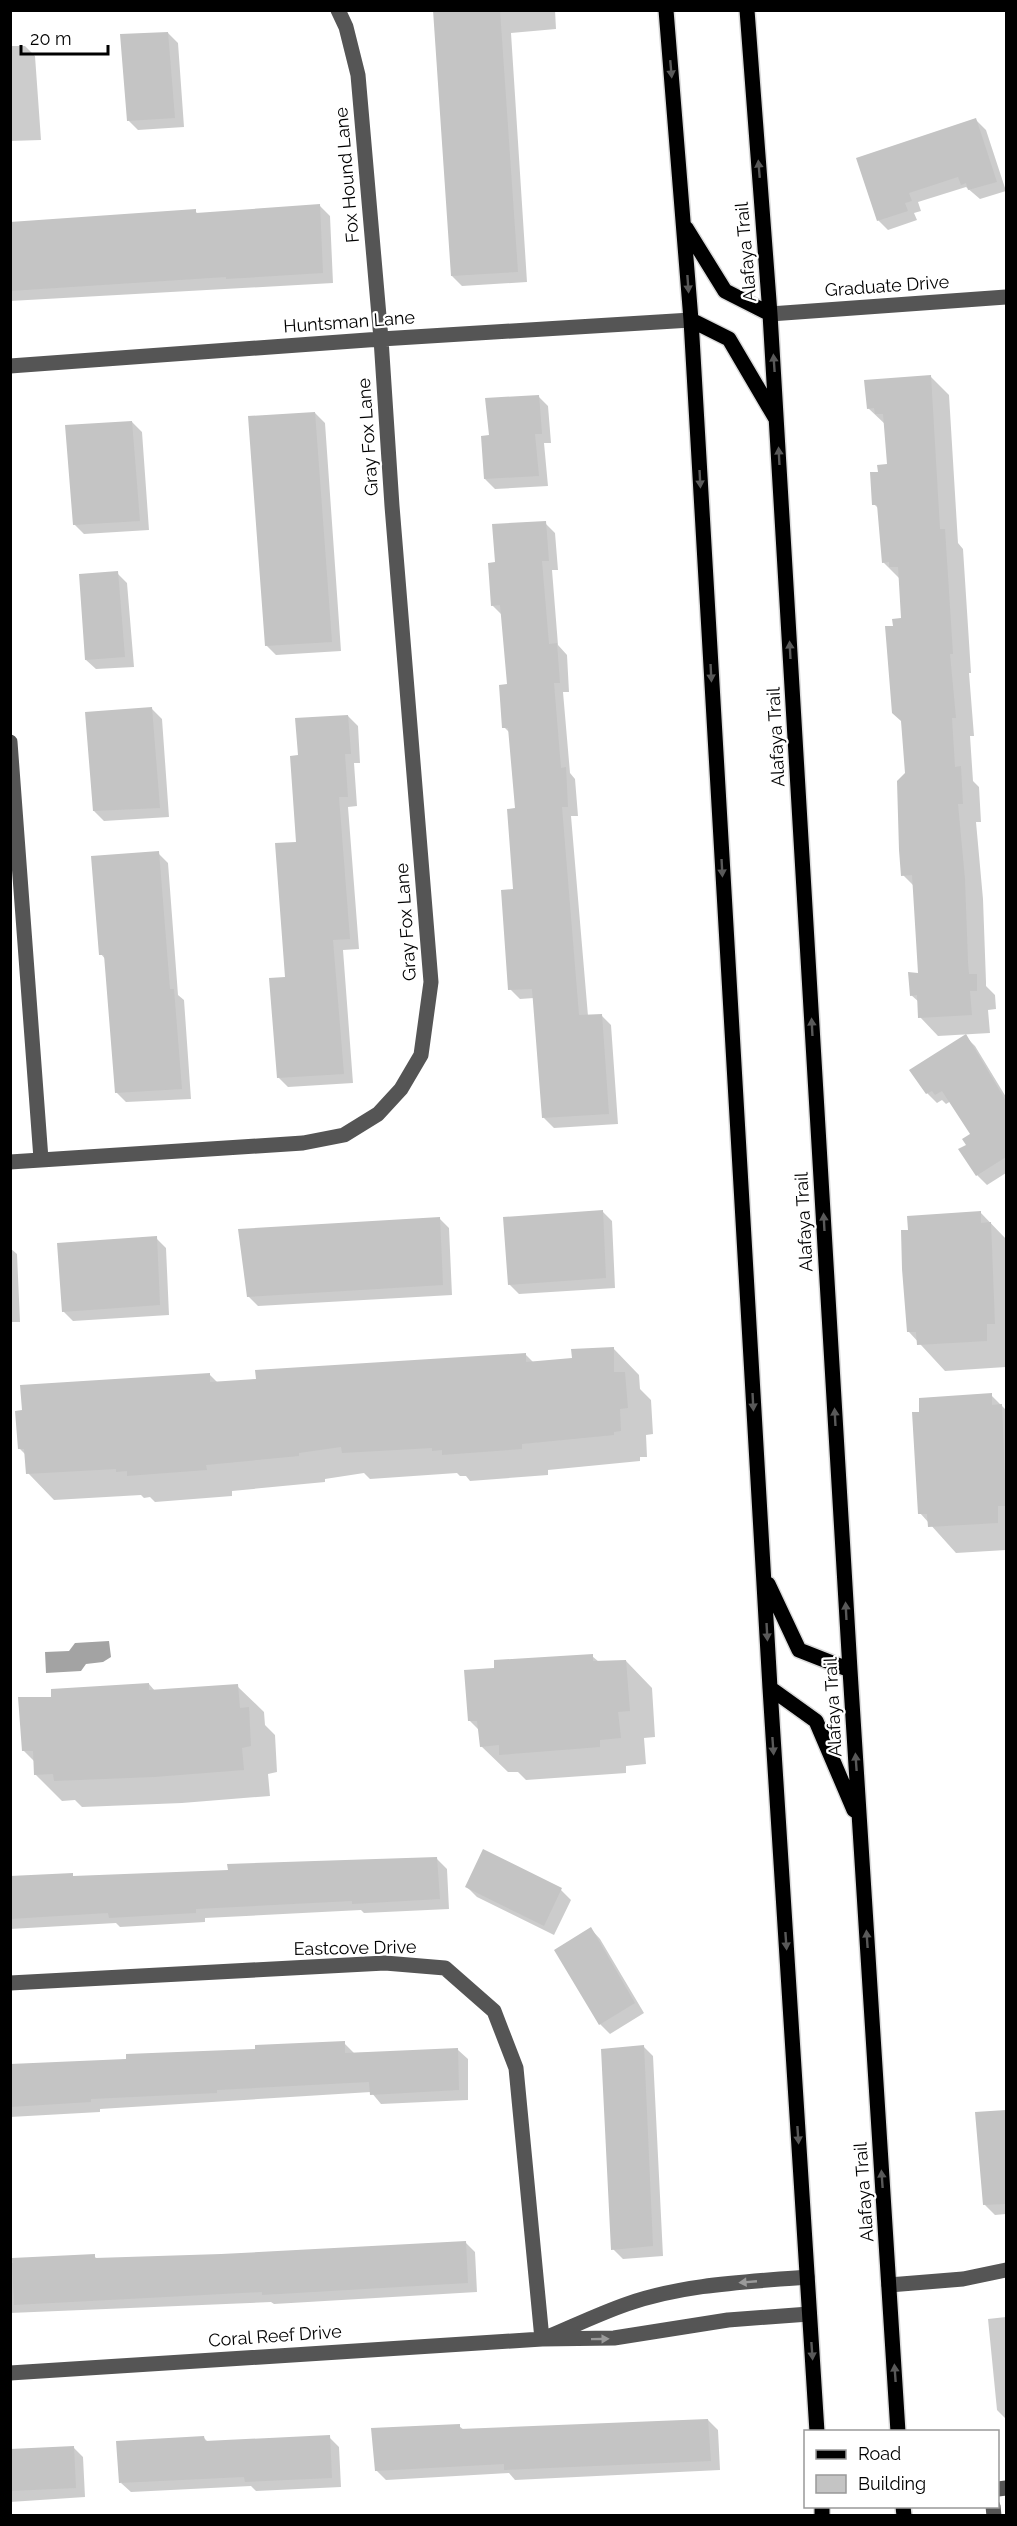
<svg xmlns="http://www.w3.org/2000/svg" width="1017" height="2526" font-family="Raleway,sans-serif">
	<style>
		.water { fill: #a3a3a3 }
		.shadow { fill: #0003 }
		.building { fill: #c4c4c4 }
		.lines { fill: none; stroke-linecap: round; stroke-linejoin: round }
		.major-casing { stroke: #dbdbdb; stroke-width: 18 }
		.minor { stroke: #555; stroke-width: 15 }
		.major { stroke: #000; stroke-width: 15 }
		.oneway { fill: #595959 }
		.oneway2 { fill: #999 }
		.labels { text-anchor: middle; stroke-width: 4.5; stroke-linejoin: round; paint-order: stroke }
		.street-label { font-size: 18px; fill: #000; stroke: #fff }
	</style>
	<rect width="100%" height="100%" fill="#fff"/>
	<!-- water -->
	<path class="water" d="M109,1641L111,1657L103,1662L86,1664L81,1671L46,1673L45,1652L69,1651L75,1643Z"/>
	<!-- shadow -->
	<path class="shadow" d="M435,10H555L556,29L511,33L527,282L462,286L452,276Z
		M168,33L178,43L184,127L138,130L128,120Z
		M10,46H25L35,56L41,140L10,141Z
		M976,120L986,130L1006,191L980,199L966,187L918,202L921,211L914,213L917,220L888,230L878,220Z
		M320,206L330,216L333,283L10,301V224L195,211L198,214Z
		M930,376L949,395L958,543L963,549L971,673H969L974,736H970L973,781L979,787L981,822H976L983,899L986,982V986L995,995L996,1009L988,1010L990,1033L938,1036L920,1017L919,1002L911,995L920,974L914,886L903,875L906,774L894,627L903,620L900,579L883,562L879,509L874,504L880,474L888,466L886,425L868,408Z
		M538,396L548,406L551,443H544L548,486L495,489L485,479L490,437Z
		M315,413L325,423L341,651L276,655L266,645Z
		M132,422L142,432L149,530L84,534L74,524Z
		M545,523L555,533L558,570H552L558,645L567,655L569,692H563L570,773L575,779L578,816H571L588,1016L601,1015L611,1025L618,1124L554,1128L544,1118L534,998L520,999L510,989L517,809L511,734L504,727L508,685L503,616L492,605L497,563Z
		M117,573L127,583L134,667L96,669L86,660Z
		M152,709L162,719L169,817L104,821L94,811Z
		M348,716L358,726L360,763H354L357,806L348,807L359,949L343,950L353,1083L288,1087L278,1077L298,843L299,757Z
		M158,853L168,863L178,995L184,1000L191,1099L126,1102L116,1092L106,960L101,954Z
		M965,1036L975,1046L1006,1097V1173L987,1185L977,1175L960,1149L968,1146L972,1134L951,1101L946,1104L942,1100L937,1103L927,1093Z
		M602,1211L612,1221L615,1288L519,1294L509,1284Z
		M980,1212L1006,1239V1367L945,1371L909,1332Z
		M439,1218L449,1228L452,1295L258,1306L248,1296Z
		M156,1238L166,1248L169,1315L73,1321L63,1311Z
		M10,1248L17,1254L20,1322H10Z
		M613,1348L639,1375L640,1389L651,1400L653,1434L646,1435L647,1457H640V1461L548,1470V1475L470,1481L466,1476H460L457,1473L370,1479L364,1473L325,1479V1482L232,1491V1496L155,1502L150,1497L144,1498L141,1495L54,1500L28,1473L26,1455L19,1448L210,1375L218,1383L525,1354L533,1362L574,1359Z
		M991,1395L1006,1410V1550L956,1553L920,1513L921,1414Z
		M592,1656L599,1662L626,1661L652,1688L655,1737L644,1738L646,1764L626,1766V1773L526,1780L518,1772H508L481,1746L480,1731L469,1720L496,1669Z
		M149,1684L155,1691L237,1686L264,1712L265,1725L275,1735L277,1772L268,1774L270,1796L182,1803L82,1807L75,1800L62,1801L35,1774V1762L23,1750L53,1698Z
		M484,1851L561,1890L571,1900L554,1935L477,1897L467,1887Z
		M437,1859L447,1869L449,1909L364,1913L361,1910L205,1918V1922L120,1927L116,1923L10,1929V1878L72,1875L75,1878L229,1871Z
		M591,1929L600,1939L644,2013L610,2034L600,2024Z
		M344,2043L354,2053L458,2050L468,2059V2100L381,2104L371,2092L100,2109V2112L10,2117V2066L128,2060Z
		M643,2046L653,2056L663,2256L623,2259L613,2249Z
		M1006,2111V2214L995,2215L985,2205L976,2114Z
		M465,2242L475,2252L477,2292L274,2304L271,2302L10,2313V2263L94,2256L98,2260L221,2255Z
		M1006,2317V2419L997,2410L988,2319Z
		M708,2420L718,2430L720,2470L515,2480L509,2473L386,2480L376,2470L459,2426L464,2430Z
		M329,2437L339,2447L341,2487L256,2491L251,2486L131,2492L121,2483L204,2438L209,2443Z
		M73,2447L83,2457L85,2497L10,2502V2450Z"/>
	<!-- building -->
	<path class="building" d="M433,10H500L518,272L451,276Z
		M168,32L175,118L127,121L120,34Z
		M976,118L997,182L968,190L966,183L961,185L958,177L909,193L912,201L905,203L908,211L877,221L856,158Z
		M320,204L323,273L226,279V277L10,291V222L196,209V213Z
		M931,375L940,529H945L953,654H950L956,718H952L955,767L961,766L963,804H958L965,879L968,962L969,974H977V991H970L972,1015L918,1018L917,995L910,996L908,972L918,973L912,875L901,876L899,850L897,781L905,773L901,721L892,713L885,626H893L892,619L901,618L898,567H889V562L882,563L877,505H872L870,472H878L877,465L887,464L883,414H875L874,408L867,409L864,380Z
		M539,395L542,434H535L539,476L484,479L481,436L489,435L485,398Z
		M315,412L332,642L265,646L248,416Z
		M132,421L140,521L73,525L65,425Z
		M546,521L549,561H542L549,644L557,643L560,683H554L561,768L566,767L568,807H562L579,1015L602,1014L609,1114L542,1118L532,989L508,990L501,890L513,889L507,809L515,808L508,728H502L499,685L507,684L500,605L491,606L488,563L495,562L492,524Z
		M118,571L125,657L85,660L79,574Z
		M152,707L160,808L93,811L85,712Z
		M348,715L351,754H345L348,797H339L350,939L333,940L344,1074L277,1078L269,978L285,977L275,843L296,842L290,756L298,755L295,718Z
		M159,851L170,989H174L182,1089L115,1093L104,955H99L91,856Z
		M966,1034L1006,1101V1157L976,1176L958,1149L966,1145L962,1139L970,1134L942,1091L935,1095L932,1091L926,1094L909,1070Z
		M603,1210L606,1278L508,1285L503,1217Z
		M981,1211V1223L991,1222L995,1324H987V1341L917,1345L916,1332H907L902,1269L901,1230H908L907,1216Z
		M440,1217L443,1285L247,1297L238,1229Z
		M157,1236L160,1305L62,1312L57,1243Z
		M614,1347V1372H625L628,1408L620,1409L621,1431L614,1432V1435L522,1444V1449L442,1455V1450L432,1451V1448L342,1453L341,1447L299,1453V1456L206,1465L207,1470L127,1476V1471L116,1472V1469L26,1474L24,1449H18L15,1411L22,1410L20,1385L210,1373V1382L256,1379L255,1370L526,1353V1362L572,1358L571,1349Z
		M992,1393V1405L1002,1404L1006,1506H998V1523L928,1527L927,1514H918L912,1412H919V1398Z
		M593,1654V1661L626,1660L630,1711L618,1712L621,1738L600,1740V1747L499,1755V1745L480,1747L477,1721H468L464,1670L494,1668V1660Z
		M149,1683V1690L238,1684L240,1708L249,1707L251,1746L242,1748L244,1770L154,1777L54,1781L53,1774L34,1775L33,1751H22L18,1697H51V1689Z
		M483,1849L562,1888L544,1926L465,1887Z
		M437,1857L440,1899L352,1904V1901L196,1909V1913L109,1918L108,1913L10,1919V1876L73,1873V1876L228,1870L227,1864Z
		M591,1927L635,2003L599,2025L554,1950Z
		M345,2041V2053L458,2048L459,2090L370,2095L369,2082L217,2090V2093L91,2099V2102L10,2107V2064L126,2059V2054L255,2049V2045Z
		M644,2045L653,2246L611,2250L601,2049Z
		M1006,2110V2204L983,2205L975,2112Z
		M466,2241L468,2283L262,2295V2292L14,2305L12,2258L95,2254V2258L221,2254Z
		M708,2419L711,2461L504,2470V2464L375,2471L371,2428L460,2424V2429Z
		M330,2435L332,2478L245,2482L244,2477L119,2483L116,2441L204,2436L205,2441Z
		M74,2446L76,2488L10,2491V2449Z"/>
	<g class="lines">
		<defs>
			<path id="major" d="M666,10L691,320L770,1688L817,2432
				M747,10L770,314L850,1670L898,2432
				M686,228L725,291L770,314
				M691,320L729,339L776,419
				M768,1584L799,1650L850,1670
				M770,1688L816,1721L854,1810
				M822,2506V2516
				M903,2506L904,2516"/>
		</defs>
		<!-- major casing -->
		<use href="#major" class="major-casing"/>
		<!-- minor -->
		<path class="minor" d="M770,314L1006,297
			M10,366L381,339L691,320
			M10,742L41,1159
			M10,1162L303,1143L344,1135L378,1114L401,1089L421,1055L431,982L392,506L381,339L358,75L346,27L338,10
			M10,1983L385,1963L445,1968L494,2011L516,2068L542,2339
			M889,2285L963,2279L1006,2270
			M550,2336C576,2325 601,2313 627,2304C684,2284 747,2282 807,2277
			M10,2373L542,2339L614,2338L728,2320L809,2314
			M998,2489L1006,2488
			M993,2506L994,2516"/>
		<!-- major -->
		<use href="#major" class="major"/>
	</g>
	<!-- one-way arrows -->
	<defs><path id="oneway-solid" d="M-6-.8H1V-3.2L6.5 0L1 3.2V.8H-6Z" transform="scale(1.5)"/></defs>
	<g class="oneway">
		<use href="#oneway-solid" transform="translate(671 69) rotate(85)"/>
		<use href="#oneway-solid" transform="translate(759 169) rotate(-95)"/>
		<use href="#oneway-solid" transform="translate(688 284) rotate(86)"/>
		<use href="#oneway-solid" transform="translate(774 363) rotate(-94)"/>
		<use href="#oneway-solid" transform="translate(779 456) rotate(-93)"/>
		<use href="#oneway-solid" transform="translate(700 479) rotate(87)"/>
		<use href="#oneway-solid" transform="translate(790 650) rotate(-93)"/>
		<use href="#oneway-solid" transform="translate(711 673) rotate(87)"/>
		<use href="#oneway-solid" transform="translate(722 868) rotate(87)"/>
		<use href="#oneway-solid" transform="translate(812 1027) rotate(-93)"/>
		<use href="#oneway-solid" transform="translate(824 1222) rotate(-93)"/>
		<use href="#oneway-solid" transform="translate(753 1402) rotate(87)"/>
		<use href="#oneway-solid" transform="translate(835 1417) rotate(-93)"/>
		<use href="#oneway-solid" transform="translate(846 1611) rotate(-93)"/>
		<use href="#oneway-solid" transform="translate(767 1632) rotate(87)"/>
		<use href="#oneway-solid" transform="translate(773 1746) rotate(86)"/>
		<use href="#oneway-solid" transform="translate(856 1762) rotate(-94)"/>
		<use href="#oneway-solid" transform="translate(867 1939) rotate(-94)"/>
		<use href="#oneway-solid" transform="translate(786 1941) rotate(86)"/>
		<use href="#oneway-solid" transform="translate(798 2135) rotate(86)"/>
		<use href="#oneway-solid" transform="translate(882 2179) rotate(-94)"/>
		<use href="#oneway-solid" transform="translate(812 2351) rotate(86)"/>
		<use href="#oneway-solid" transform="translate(895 2373) rotate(-94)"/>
	</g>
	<g class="oneway2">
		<use href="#oneway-solid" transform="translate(748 2282) rotate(175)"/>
		<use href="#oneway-solid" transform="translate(600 2339) rotate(-1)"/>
	</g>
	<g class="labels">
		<!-- street labels -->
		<g class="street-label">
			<text transform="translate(347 175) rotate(-95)" y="6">Fox Hound Lane</text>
			<text transform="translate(746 252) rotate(-95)" y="6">Alafaya Trail</text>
			<text transform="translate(887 286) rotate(-4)" y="6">Graduate Drive</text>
			<text transform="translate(349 322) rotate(-4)" y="6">Huntsman Lane</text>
			<text transform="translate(368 437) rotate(-94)" y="6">Gray Fox Lane</text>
			<text transform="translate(776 737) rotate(-93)" y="6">Alafaya Trail</text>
			<text transform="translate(406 922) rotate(-94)" y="6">Gray Fox Lane</text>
			<text transform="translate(804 1222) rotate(-93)" y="6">Alafaya Trail</text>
			<text transform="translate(833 1707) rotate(-93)" y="6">Alafaya Trail</text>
			<text transform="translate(355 1948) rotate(-1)" y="6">Eastcove Drive</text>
			<text transform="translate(864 2192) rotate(-94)" y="6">Alafaya Trail</text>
			<text transform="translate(275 2336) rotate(-4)" y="6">Coral Reef Drive</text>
		</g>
	</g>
	<!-- border -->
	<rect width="1017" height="2526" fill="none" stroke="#000000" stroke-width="24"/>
	<!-- legend -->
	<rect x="804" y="2430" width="195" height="78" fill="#ffffff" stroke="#999999" stroke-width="1.5"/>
	<rect x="816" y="2450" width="30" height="9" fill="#000000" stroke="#999999" stroke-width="1.5"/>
	<text x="858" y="2460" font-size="18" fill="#000000">Road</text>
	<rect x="816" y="2475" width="30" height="18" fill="#c4c4c4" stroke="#999999" stroke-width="1.5"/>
	<text x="858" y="2490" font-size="18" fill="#000000">Building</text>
	<!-- scale -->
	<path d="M21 45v9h87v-9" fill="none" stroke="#000000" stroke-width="3"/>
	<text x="30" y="45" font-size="18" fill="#000000" stroke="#ffffff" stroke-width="4.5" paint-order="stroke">20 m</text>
</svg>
